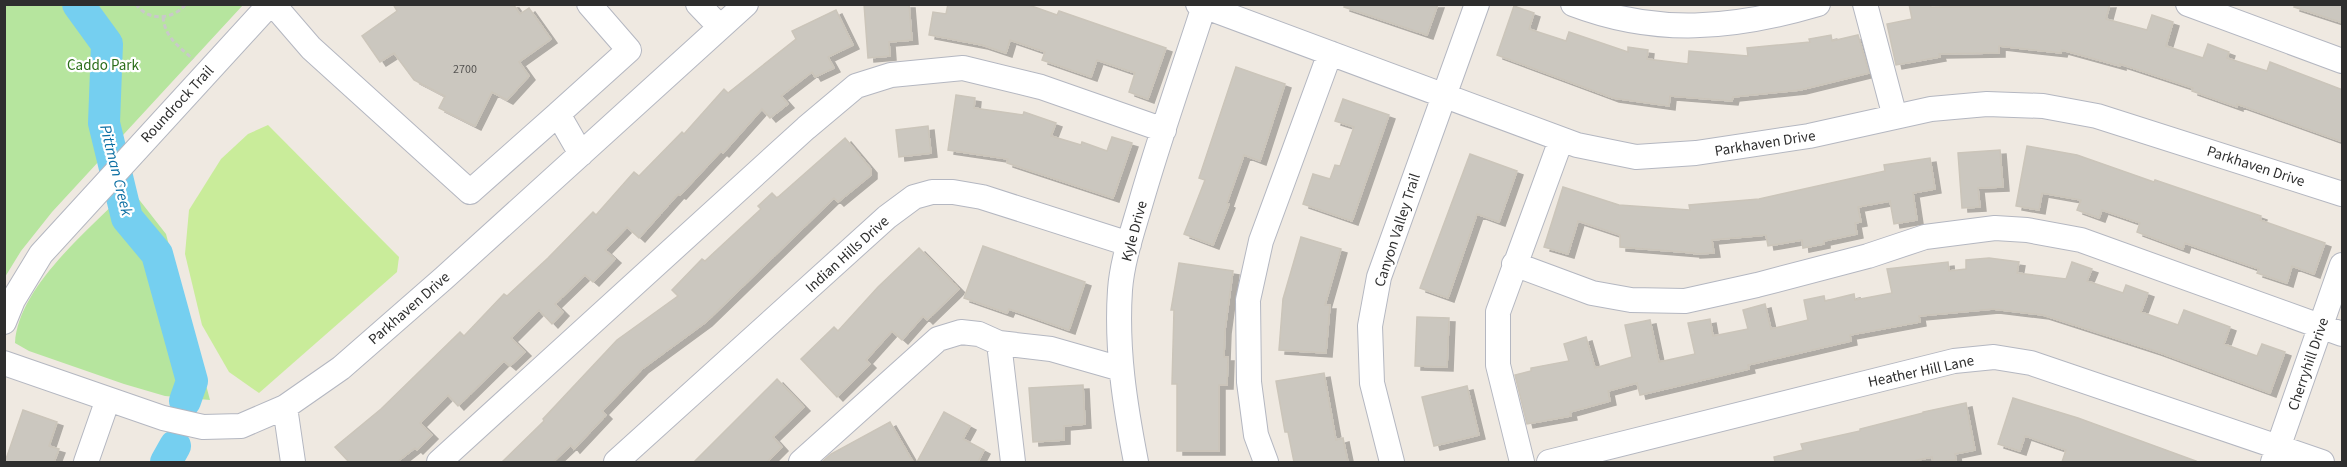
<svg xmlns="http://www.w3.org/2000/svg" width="2347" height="467" font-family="'Source Sans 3',sans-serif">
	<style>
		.green { fill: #b6e59e }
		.pitch { fill: #c9ec9a }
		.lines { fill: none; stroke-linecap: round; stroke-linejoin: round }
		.river { stroke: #75cff0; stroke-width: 32 }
		.building { fill: #cbc7bf; stroke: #cbc5ba; stroke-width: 1.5; filter: url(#shadow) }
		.minor-casing { stroke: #b4b7c1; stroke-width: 26 }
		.path { stroke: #c9c9c9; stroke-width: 3; stroke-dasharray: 4.5 3; stroke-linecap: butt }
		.minor { stroke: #fff; stroke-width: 24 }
		.labels { text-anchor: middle; stroke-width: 4.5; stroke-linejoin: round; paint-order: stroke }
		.number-label { font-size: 12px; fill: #555452 }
		.park-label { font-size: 15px; fill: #2c6e1b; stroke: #fff }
		.street-label { font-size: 15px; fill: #2e2e2e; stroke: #fff }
		.water-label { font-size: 16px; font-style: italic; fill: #0d6fa3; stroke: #fff }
	</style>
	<defs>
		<filter id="shadow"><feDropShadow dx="6" dy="4" stdDeviation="0" flood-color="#0004"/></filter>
	</defs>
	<rect width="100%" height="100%" fill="#efe9e1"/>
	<!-- green -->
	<path class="green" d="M5,4L243,5L52,212L21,251L5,277Z
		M130,188L166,234L210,400L165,396L124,384L29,351L15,343C18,286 92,227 130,188Z"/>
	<!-- pitch -->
	<path class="pitch" d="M268,125L399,257L397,272L259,393L229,372L202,325L185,254L189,210L221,159L248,134Z"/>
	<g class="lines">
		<!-- river -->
		<path class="river" d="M78,4L107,44L104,123L127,218L157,254L192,381L185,401
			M166,462L175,446"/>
	</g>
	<!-- building -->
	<path class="building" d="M393,4H513L520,14L529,8L551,39L519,62L529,76L507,100L492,92L475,126L439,108L445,96L414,80L394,53L380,62L362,36L397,11Z
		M864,4H909L912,40L889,42L890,56L868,58Z
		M948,4H1026L1057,15L1059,11L1166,48L1148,99L1129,92L1135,73L1097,60L1091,77L1042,60L1045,52L1010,40L1006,53L982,45L929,35L933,12L946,14Z
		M1345,4H1438L1427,35L1344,7Z
		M1909,4H1930L1931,7L2110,4L2106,19L2147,30L2152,15L2173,22L2166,46L2203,58L2208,44L2229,52L2227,58L2267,71L2270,62L2343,90V142L2237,104V107L2192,91L2193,88L2120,64V66L2062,50L2061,53L1999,46V53L1939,54L1940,57L1896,65L1887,24L1912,19Z
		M2295,4H2343V23L2294,7Z
		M1514,6L1534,13L1529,29L1566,41L1569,32L1628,52V47L1648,50L1647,59L1688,64L1689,51L1748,56L1747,48L1810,42L1809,39L1831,35L1832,41L1858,35L1869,73L1800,90L1733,97L1732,101L1670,96L1669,106L1613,98L1497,55Z
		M836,10L853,45L828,57L834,68L815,77L812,72L781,96L788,104L770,118L762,109L723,153L721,151L680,195L678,194L639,238L627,227L605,250L615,259L593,282L585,275L555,304L563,312L552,324L539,310L511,338L525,352L510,366L504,361L458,406L448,395L420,423L432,435L417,450L415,448L397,462H349L335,447L381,409L460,332L464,336L504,294L507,296L548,258L593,212L596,215L634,172L639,176L682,132L684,134L724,89L728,93L796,39L792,31Z
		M1236,67L1285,84L1260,161L1244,155L1227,203L1229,204L1213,245L1184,234L1205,180L1199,178Z
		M956,95L975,98L974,108L1023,115L1024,112L1056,123L1051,136L1081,145L1082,142L1107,151L1112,137L1132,143L1113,198L1007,163L1008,159L948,150Z
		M1343,99L1389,115L1352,221L1303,204L1313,174L1330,179L1335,165L1340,166L1354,127L1335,121Z
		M928,126L931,153L899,157L896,130Z
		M845,138L871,169V175L838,202L834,198L706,322L642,369L602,411L606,415L574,449L571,445L553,462H502L544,421L543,419L617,340L678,296L672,290L702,259L705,261L761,209L758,206L772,193L777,198Z
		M2027,146L2077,155L2154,182L2155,180L2261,216L2260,220L2325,243L2314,274L2292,266L2287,283L2257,273L2259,269L2185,243L2183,249L2137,232L2140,223L2102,210L2099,218L2077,210L2081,200L2042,193L2039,210L2016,206Z
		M2000,150L2003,187L1978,188L1980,207L1962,208L1958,153Z
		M1470,154L1517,171L1499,222L1477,214L1448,298L1420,288Z
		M1930,158L1935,189L1913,193L1917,220L1894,224L1890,201L1858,207L1861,222L1855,223L1857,234L1824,241V244L1803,248L1802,240L1768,246L1766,235L1712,240L1714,253L1694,254V253L1620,247V235L1578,221L1568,254L1544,247L1563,187L1619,205L1690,210L1689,205L1759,199L1885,171L1884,165Z
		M1301,237L1341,249L1325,305H1330L1326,353L1279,350L1283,299Z
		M983,246L1085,282L1069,330L1009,309L1007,313L964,298Z
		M919,248L959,289L927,320L923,316L902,340L892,331L866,360L870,364L837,397L801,359L834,327L838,331L878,287Z
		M1989,258L2019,262L2017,273L2066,279L2072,262L2092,269L2087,281L2123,293L2126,285L2148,293L2141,312L2178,325L2184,310L2230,327L2224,344L2257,356L2262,344L2285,352L2270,393L2155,351L2043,315L1993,309L1919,316L1920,322L1850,335L1851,341L1748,365L1749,369L1640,395L1637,383L1608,391L1610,401L1570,412L1571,416L1527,424L1515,375L1531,371V368L1569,361L1564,344L1586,337L1595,368L1632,357L1625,325L1650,320L1659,362L1695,354L1688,323L1710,319L1713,336L1748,329L1743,310L1765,304L1771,329L1808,320L1804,300L1824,296L1825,301L1854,294L1855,300L1892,293L1887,269L1948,262L1949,271L1966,269V260Z
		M1179,263L1233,271L1225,330L1224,357H1228L1227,385H1219V451H1177V384H1172L1174,310H1171Z
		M1417,317L1449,318L1447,367L1415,366Z
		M1324,373L1336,440L1343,438L1348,462H1294L1288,432H1285L1276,381Z
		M777,379L804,407L773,437L782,447L767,462H694Z
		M1083,385L1085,424L1064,426V440L1033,442L1029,388Z
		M1467,386L1479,435L1434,446L1422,397Z
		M2013,398L2078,418L2196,461L2195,462H2062L2066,450L2025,436L2020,451L1998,444Z
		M1966,403L1975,450L1955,454L1956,460L1933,462L1932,457L1909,462H1775L1774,457L1803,450L1801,444L1860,431V429L1923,413V412Z
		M23,410L57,422L49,446L59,449L54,462H5Z
		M944,412L970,426L963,439L984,450L978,462H917Z
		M890,422L913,462H822L831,454Z"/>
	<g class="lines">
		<defs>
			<path id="minor" d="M273,4L311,48L470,192L558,114L581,154
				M698,4L720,27
				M1198,4L1577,145L1636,157L1696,153L1809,136L1931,109L1987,104L2043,106L2097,116L2342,194
				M1573,4C1657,36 1733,29 1818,4
				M1865,4L1895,117
				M2188,4L2342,61
				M558,114L629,50L589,4
				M1514,264L1592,293L1631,300L1685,301L1757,285L1868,256L1925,237L1995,228L2027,230L2081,240L2342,334
				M4,322L13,300L41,254L270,4
				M999,343L1013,462
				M4,363L163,418L203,427L241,426L285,407L341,368L444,278L746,4
				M285,407L293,462
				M86,462L108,399
				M439,462L806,128L856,86L891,75L963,68L1041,87L1164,130
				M616,462L887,217L914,197L932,192H953L982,197L1129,244
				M801,462L938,339L961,332L979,334L999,343L1051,349L1121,369
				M1136,462C1125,405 1116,349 1120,290C1122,261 1133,230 1141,202C1160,136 1183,71 1204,6
				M1266,462L1256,435L1249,382L1248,300L1261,241L1330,53
				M1392,462L1372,383L1370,326L1379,277L1477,4
				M1522,462L1498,365V312L1561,140
				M1549,462L1954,361L1994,357L2031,363L2322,462
				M2273,462L2342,265"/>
		</defs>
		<!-- minor casing -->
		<use href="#minor" class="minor-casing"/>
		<!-- path -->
		<path class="path" d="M136,4C148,22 173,20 186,4
			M163,17C165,37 178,46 193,59"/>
		<!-- minor -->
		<use href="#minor" class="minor"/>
	</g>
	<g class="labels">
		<!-- number labels -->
		<g class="number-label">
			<text x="465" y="73">2700</text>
		</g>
		<!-- park labels -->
		<g class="park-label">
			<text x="103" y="70">Caddo Park</text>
		</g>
		<!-- street labels -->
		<g class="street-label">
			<text transform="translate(177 104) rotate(-47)" y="5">Roundrock Trail</text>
			<text transform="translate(1765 143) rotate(-9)" y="5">Parkhaven Drive</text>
			<text transform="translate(2256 166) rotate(18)" y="5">Parkhaven Drive</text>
			<text transform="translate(1397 230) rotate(-72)" y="5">Canyon Valley Trail</text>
			<text transform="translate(1134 231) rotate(-75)" y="5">Kyle Drive</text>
			<text transform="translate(847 254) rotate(-42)" y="5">Indian Hills Drive</text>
			<text transform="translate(409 308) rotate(-41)" y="5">Parkhaven Drive</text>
			<text transform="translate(2308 364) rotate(-71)" y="5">Cherryhill Drive</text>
			<text transform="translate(1921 371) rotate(-12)" y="5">Heather Hill Lane</text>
		</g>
		<!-- water labels -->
		<g class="water-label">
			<text transform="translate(117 170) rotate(76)" y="6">Pittman Creek</text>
		</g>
	</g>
	<!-- border -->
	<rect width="2347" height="467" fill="none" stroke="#2e2e2e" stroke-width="12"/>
</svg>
